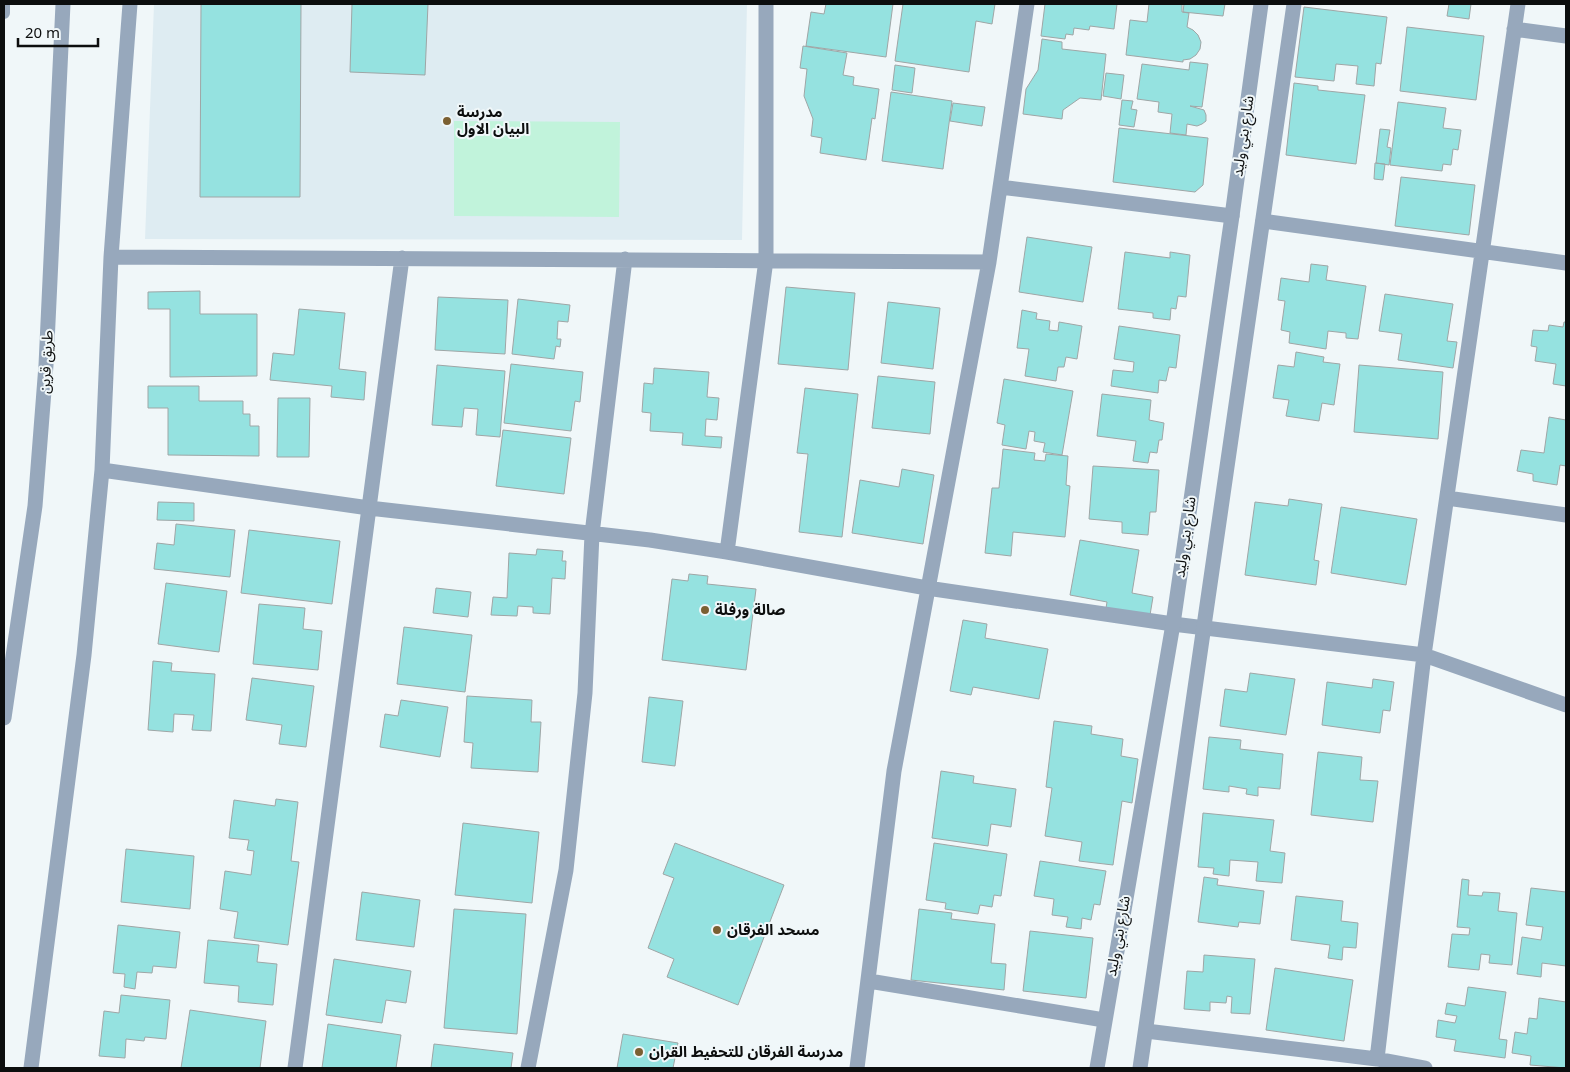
<svg xmlns="http://www.w3.org/2000/svg" width="1570" height="1072" font-family="'Noto Sans','Noto Sans Arabic',sans-serif">
	<style>
		.built { fill: #deecf2 }
		.green { fill: #c1f3db }
		.building { fill: #95e2e0; stroke: #9fa6a6 }
		.lines { fill: none; stroke-linecap: round; stroke-linejoin: round }
		.service { stroke: #97a8bc; stroke-width: 12 }
		.minor { stroke: #97a8bc; stroke-width: 15 }
		.tertiary { stroke: #97a8bc; stroke-width: 15 }
		.poi-dot { fill: #7b6032; stroke: #f0f7f9; stroke-width: 2 }
		.labels { text-anchor: middle; stroke-width: 4; stroke-linejoin: round; paint-order: stroke }
		.poi-label { font-size: 15px; font-weight: bold; fill: #0c0e0e; stroke: #f0f7f9; text-anchor: start }
		.street-label { font-size: 15px; fill: #0c0e0e; stroke: #f0f7f9 }
	</style>
	<rect width="100%" height="100%" fill="#f0f7f9"/>
	<!-- built -->
	<path class="built" d="M154,4H747L742,240L145,239Z"/>
	<!-- green -->
	<path class="green" d="M454,121L620,122L619,217L454,216Z"/>
	<!-- building -->
	<path class="building" d="M201,4H301L300,197H200Z
		M352,4H428L425,75L350,72Z
		M826,4H893L886,57L806,46L811,12L824,14Z
		M903,4H995L992,24L976,21L969,72L895,61Z
		M1045,4H1117L1114,29L1090,26L1089,30L1074,28L1073,35L1066,34L1065,39L1041,36Z
		M1149,4H1182V12L1189,13L1187,27L1193,30L1198,35L1201,42L1200,49L1196,55L1190,59L1183,60V62L1126,55L1130,20L1147,22Z
		M1184,4H1225L1223,16L1183,12Z
		M1449,4H1471L1469,19L1447,16Z
		M1304,7L1387,17L1381,64L1376,63L1374,86L1356,84L1358,66L1336,64L1334,81L1295,77Z
		M1407,27L1484,36L1476,100L1400,91Z
		M1042,39L1062,42V49L1106,54L1101,100L1080,98L1063,110L1062,119L1023,114L1026,89L1038,70Z
		M803,46L847,53L843,75L854,77L853,85L879,89L875,119L872,118L866,160L820,153L822,138L811,136L813,119L804,96L807,69L800,68Z
		M1190,62L1208,64L1202,107L1190,106L1204,110L1206,115V121L1202,124L1197,126L1187,124L1186,135L1170,133L1172,114L1158,112L1159,102L1137,99L1142,64L1189,70Z
		M895,65L915,68L912,93L892,90Z
		M1106,73L1124,75L1121,99L1103,96Z
		M1294,83L1318,86V90L1365,95L1356,164L1286,155Z
		M891,92L952,101L943,169L882,161Z
		M1122,100L1133,101L1131,109L1137,110L1134,127L1119,125Z
		M1398,102L1446,108L1443,128L1461,130L1458,150L1453,149L1451,165L1443,164L1442,171L1390,165Z
		M953,103L985,107L982,126L950,121Z
		M1119,128L1208,138L1203,185L1195,192L1113,182Z
		M1380,129L1390,130L1387,147L1391,148L1389,165L1376,163Z
		M1375,163L1385,164L1383,180L1374,179Z
		M1401,177L1475,185L1469,235L1395,226Z
		M1027,237L1092,247L1083,302L1019,292Z
		M1125,252L1170,258V252L1190,255L1186,297L1178,296L1176,309L1171,308L1170,320L1153,318V313L1118,309Z
		M1311,264L1328,266L1326,280L1366,286L1358,339L1346,338V333L1328,331L1326,349L1289,343L1290,332L1281,330L1285,301L1278,300L1281,278L1309,282Z
		M786,287L855,293L848,370L778,364Z
		M200,291V314H257V376L170,377V309H148V292Z
		M1385,294L1453,304L1447,341L1457,342L1453,368L1398,360L1402,334L1379,331Z
		M438,297L508,300L505,354L435,350Z
		M518,299L570,305L568,322L558,321L557,339H561L560,347L556,346L554,359L512,354Z
		M888,302L940,308L933,369L881,363Z
		M299,309L345,313L339,369L366,372L364,400L331,397L332,386L270,380L273,353L294,355Z
		M1022,310L1037,313L1036,319L1050,321L1049,330L1058,331L1059,322L1082,326L1077,359L1066,357L1064,367H1058L1056,381L1025,376L1029,349L1017,348Z
		M1564,322H1566V386L1553,384L1556,364L1535,361L1537,347L1531,346L1533,330L1548,331L1549,325L1563,327Z
		M1119,326L1180,335L1176,368L1169,367L1166,381L1159,380L1158,393L1111,386L1113,370L1133,372L1134,362L1114,359Z
		M1296,352L1324,357L1323,362L1340,364L1334,405L1322,403L1319,421L1286,416L1289,400L1273,398L1278,365L1294,367Z
		M511,364L583,372L580,402L575,401L571,431L504,423Z
		M437,365L505,371L500,437L476,435L478,409L464,408L462,427L432,425Z
		M1359,365L1443,372L1438,439L1354,432Z
		M654,368L709,372L707,397L719,398L717,420L706,419L705,436L722,437L721,448L682,445L683,433L650,431L651,413L642,412L644,383L653,384Z
		M878,376L935,382L930,434L872,428Z
		M1004,379L1073,391L1062,455L1043,452L1045,443L1034,441L1035,432L1029,431L1026,449L1002,445L1005,425L997,423Z
		M148,386H199V401H243V414H250V426H259V456L168,455V408H148Z
		M805,388L858,394L842,537L799,532L808,454L797,453Z
		M1102,394L1151,400L1149,420L1164,423L1162,440H1159L1157,453L1150,452L1148,463L1133,461L1136,441L1097,436Z
		M278,398H310L309,457H277Z
		M1549,417L1566,420V466L1560,465L1557,485L1533,481V474L1517,471L1521,450L1544,453Z
		M503,430L571,438L564,494L496,486Z
		M1003,449L1035,453L1034,460L1045,461L1046,454L1068,456L1066,485L1070,486L1065,537L1013,532L1011,556L985,553L992,488H999Z
		M1093,466L1159,470L1156,512H1150L1148,535L1122,533V522L1089,519Z
		M902,469L934,475L923,544L852,533L860,480L899,487Z
		M1289,499L1322,504L1314,560L1319,561L1316,585L1245,575L1255,502L1288,506Z
		M158,502L194,503V521L157,520Z
		M1341,507L1417,519L1406,585L1331,573Z
		M176,524L235,530L230,577L154,569L157,543L174,545Z
		M249,530L340,541L332,604L241,593Z
		M1080,540L1139,550L1132,593L1153,597L1150,615L1106,608L1107,602L1070,595Z
		M537,549L563,551L562,561H566L565,579L552,578L550,614L533,613V607L518,606L517,616L491,615L493,597L507,598L509,553L536,555Z
		M689,574L708,576L707,584L756,589L746,670L662,660L672,579L688,581Z
		M166,583L227,591L219,652L158,644Z
		M436,588L471,592L468,617L433,613Z
		M259,604L305,608L303,629L322,631L318,670L253,664Z
		M963,620L987,624L985,638L1048,649L1039,699L973,687L971,695L950,691Z
		M404,627L472,635L465,692L397,684Z
		M153,661L172,663L171,671L215,674L211,731L192,730L194,715L174,714L173,732L148,730Z
		M1250,673L1295,679L1286,735L1220,726L1225,689L1247,692Z
		M252,678L314,686L306,747L279,744L282,725L246,720Z
		M1373,679L1394,682L1390,711L1383,710L1380,733L1322,725L1327,682L1372,688Z
		M467,696L532,700L531,722H541L538,772L471,768L473,743L464,742Z
		M649,697L683,701L675,766L642,762Z
		M401,700L448,707L440,757L380,747L385,714L398,716Z
		M1054,721L1092,726L1091,734L1123,739L1121,756L1138,759L1132,803L1122,801L1113,865L1079,861L1082,842L1045,836L1052,788L1046,787Z
		M1209,737L1241,740L1240,749L1283,754L1280,789L1258,787V796L1246,794L1247,789L1229,786V792L1203,789Z
		M1318,752L1362,757L1360,780L1378,781L1373,822L1311,815Z
		M941,771L974,776L973,783L1016,789L1011,827L991,824L988,846L932,838Z
		M276,799L298,802L291,861L299,862L288,945L234,938L238,912L220,909L225,871L251,875L254,851L247,850L249,840L229,838L234,800L275,806Z
		M1203,813L1274,820L1270,851L1285,853L1282,883L1256,881L1258,862L1230,860L1229,876L1213,874L1214,868L1198,867Z
		M463,823L539,832L532,903L455,895Z
		M675,843L784,885L738,1005L667,977L674,959L648,948L674,878L663,874Z
		M934,843L1007,854L1001,896L994,895L992,907L980,905L978,914L945,909L946,903L926,900Z
		M126,849L194,856L190,909L121,902Z
		M1040,861L1106,871L1100,905L1094,904L1091,920L1082,918L1081,929L1066,927L1068,917L1052,915L1054,899L1034,896Z
		M1204,877L1218,879L1217,885L1264,891L1260,924L1239,922L1238,927L1198,922Z
		M1462,879L1469,880L1468,895L1482,896L1483,892L1500,893L1498,911L1517,913L1512,965L1489,963L1490,955L1481,954L1479,970L1448,967L1452,934L1469,935L1470,928L1457,927Z
		M1531,888L1566,892V966L1542,963L1541,977L1517,974L1522,937L1541,940L1543,927L1526,925Z
		M362,892L420,900L414,947L356,940Z
		M1296,896L1343,901L1341,921L1358,923L1356,948L1343,947L1342,960L1328,958L1330,945L1291,940Z
		M454,909L526,914L517,1034L444,1028Z
		M919,909L952,913L951,919L995,924L991,963L1006,964L1004,990L911,980Z
		M118,925L180,932L176,968L153,966L152,973L137,972L135,989L124,987L125,974L113,973Z
		M1030,931L1093,938L1086,998L1023,991Z
		M208,940L259,945L257,962L277,964L273,1005L238,1002L239,986L204,983Z
		M1204,955L1255,959L1250,1014L1231,1013L1232,997L1227,996L1226,1003L1210,1002V1011L1184,1009L1187,971L1203,972Z
		M334,959L411,971L406,1003L386,1000L382,1023L326,1015Z
		M1275,968L1353,980L1344,1041L1266,1030Z
		M1468,987L1506,992L1499,1039L1507,1040L1505,1058L1454,1051L1456,1040L1436,1037L1438,1020L1455,1023L1457,1016L1445,1014L1447,1003L1465,1006Z
		M121,995L170,1000L166,1039L145,1037L144,1041L126,1039L125,1058L99,1056L104,1011L119,1013Z
		M1539,998L1566,1002V1068L1530,1065L1531,1056L1512,1053L1515,1032L1527,1034L1529,1018L1537,1019Z
		M190,1010L266,1021L260,1068H181Z
		M328,1024L401,1035L396,1068H322Z
		M623,1034L678,1043L673,1068H617Z
		M434,1044L513,1053L511,1068H431Z"/>
	<g class="lines">
		<!-- service -->
		<path class="service" d="M4,13V4"/>
		<!-- minor -->
		<path class="minor" d="M1514,29L1566,36
			M1000,187L1232,216
			M1263,221L1566,263
			M111,257L989,262
			M102,470L369,508L650,540L727,552L927,588L1173,624L1424,655L1566,705
			M1447,498L1566,515
			M727,552L766,260V4
			M869,981L1104,1020
			M1146,1031L1377,1059L1425,1068
			M1377,1059L1424,655L1518,4
			M31,1068L84,655L102,470L111,257L130,4
			M295,1068L402,258
			M528,1068L566,870L585,693L592,534L625,259
			M857,1068L894,771L989,262L1027,4"/>
		<!-- tertiary -->
		<path class="tertiary" d="M4,718L35,506L46,365L63,4
			M1097,1068L1173,624L1232,216L1261,4
			M1140,1068L1294,4"/>
	</g>
	<!-- markers -->
	<g class="poi-dot">
		<circle cx="447" cy="121" r="5"/>
		<circle cx="705" cy="610" r="5"/>
		<circle cx="717" cy="930" r="5"/>
		<circle cx="639" cy="1052" r="5"/>
	</g>
	<g class="labels">
		<!-- poi labels -->
		<g class="poi-label">
			<text x="457" y="117">مدرسة<tspan x="457" dy="17">البيان الاول</tspan></text>
			<text x="715" y="615">صالة ورفلة</text>
			<text x="727" y="935">مسحد الفرقان</text>
			<text x="649" y="1057">مدرسة الفرقان للتحفيط القران</text>
		</g>
		<!-- street labels -->
		<g class="street-label">
			<text transform="translate(1243 136) rotate(-82)" y="5">شارع بني وليد</text>
			<text transform="translate(46 362) rotate(-87)" y="5">طريق قرين</text>
			<text transform="translate(1185 537) rotate(-82)" y="5">شارع بني وليد</text>
			<text transform="translate(1118 936) rotate(-80)" y="5">شارع بني وليد</text>
		</g>
	</g>
	<!-- border -->
	<rect width="1570" height="1072" fill="none" stroke="#0c0e0e" stroke-width="10"/>
	<!-- scale -->
	<path d="M18 38v8h80v-8" fill="none" stroke="#0c0e0e" stroke-width="2.5"/>
	<text x="25" y="38" font-size="15" fill="#0c0e0e" stroke="#f0f7f9" stroke-width="4" paint-order="stroke">20 m</text>
</svg>
